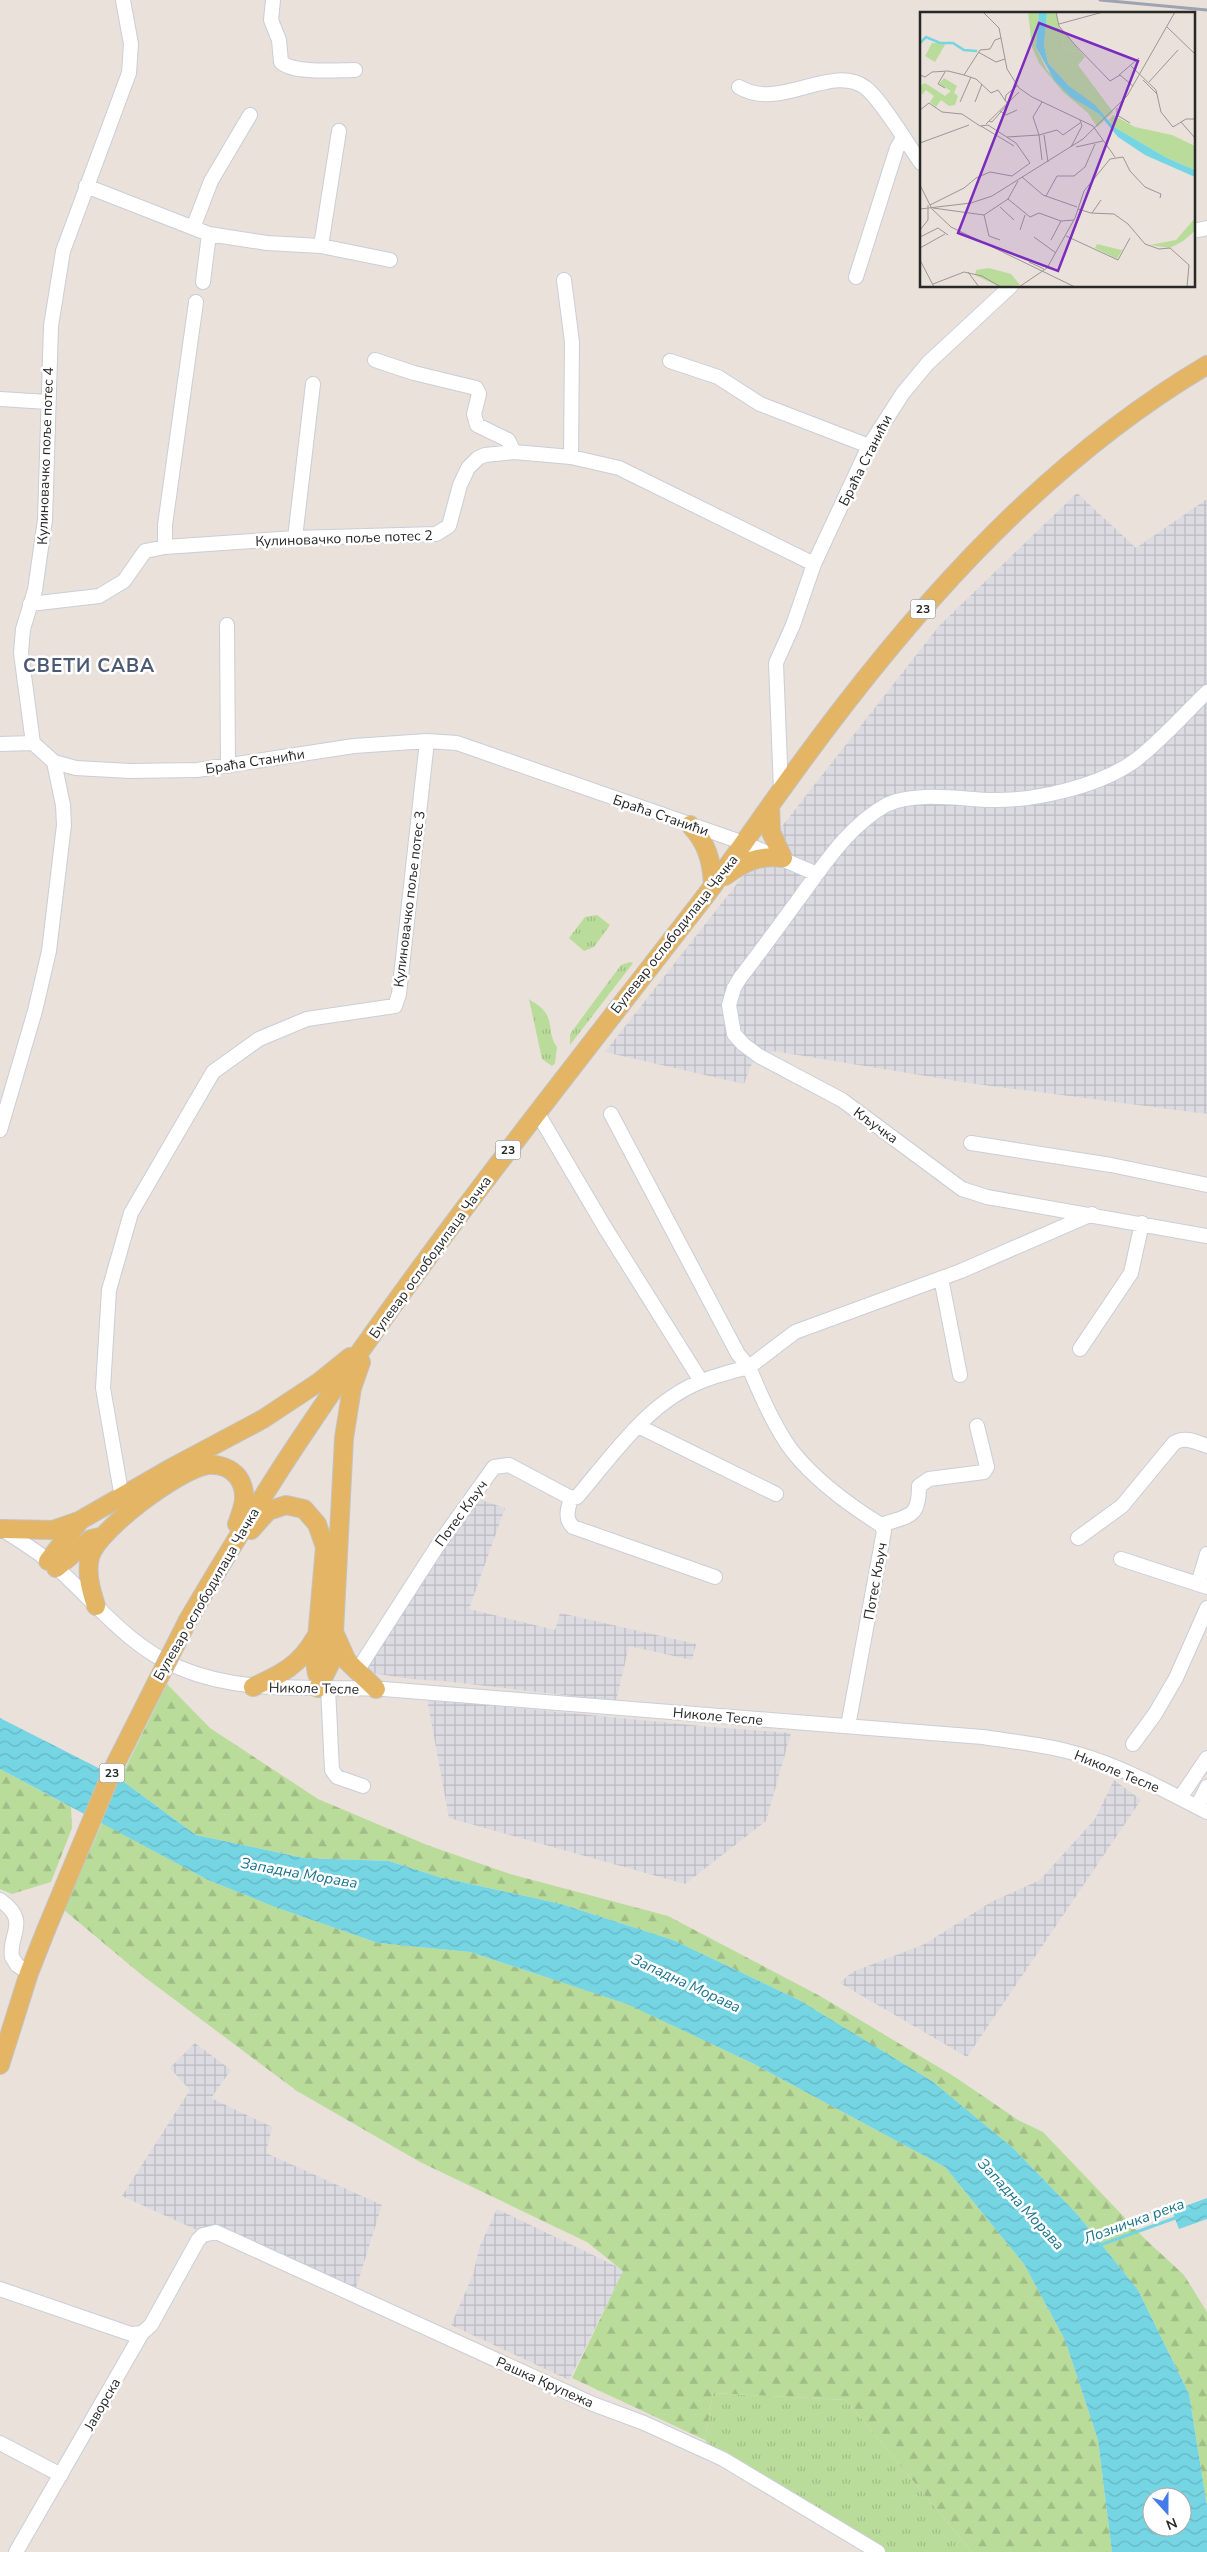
<svg xmlns="http://www.w3.org/2000/svg" width="1207" height="2552" font-family="'Nunito Sans',sans-serif">
	<style>
		.industrial { fill: url(#industrial-grid) }
		.grass { fill: url(#grass-tufts) }
		.forest { fill: url(#forest-firs) }
		.water { fill: url(#water-waves); fill-rule: evenodd }
		.lines { fill: none; stroke-linecap: round; stroke-linejoin: round }
		.stream { stroke: #75d5e3; stroke-width: 3 }
		.minor-casing { stroke: #c9ced9; stroke-width: 16 }
		.major-casing { stroke: #c3c3c3; stroke-width: 20 }
		.minor { stroke: #fff; stroke-width: 14 }
		.major { stroke: #e4b564; stroke-width: 18 }
		.rail { stroke: #9ea3b1; stroke-width: 3 }
		.major-bridge-casing { stroke: #c3c3c3; stroke-width: 20; stroke-linecap: butt }
		.major-bridge { stroke: #e4b564; stroke-width: 18 }
		.labels { text-anchor: middle; stroke-width: 5; stroke-linejoin: round; paint-order: stroke }
		.shield { fill: #fff; stroke: #686868; stroke-width: 1 }
		.shield-label { font-size: 12px; font-weight: bold; fill: #282828 }
		.street-label { font-size: 14px; fill: #282828; stroke: #fff }
		.water-label { font-size: 15px; font-style: italic; fill: #18738b; stroke: #fff }
		.district-label { font-size: 19px; font-weight: bold; letter-spacing: 1px; fill: #4c5974; stroke: #fff }
		.inset-river { fill: none; stroke: #75d5e3; stroke-width: 2.5 }
		.inset-road { fill: none; stroke: #9c9793; stroke-width: 1 }
		.view { fill: #7b2cbf; fill-opacity: 0.15; stroke: #7b2cbf; stroke-width: 2.5 }
		.inset-edge { fill: none; stroke: #282828; stroke-width: 2.5 }
	</style>
	<defs>
		<pattern id="industrial-grid" width="8" height="8" patternUnits="userSpaceOnUse" patternTransform="scale(1.25)"><rect width="8" height="8" fill="#dcdbe2"/><path d="M0 4h8M4 0v8" fill="none" stroke="#bdbcc2"/></pattern>
		<pattern id="grass-tufts" width="24" height="20" patternUnits="userSpaceOnUse" patternTransform="scale(1.25)"><rect width="24" height="20" fill="#badc9b"/><path d="M3 7l-1-3M5 7V3M7 7l1-3M15 17l-1-3M17 17v-4M19 17l1-3" fill="none" stroke="#a0bd86"/></pattern>
		<pattern id="forest-firs" width="22" height="20" patternUnits="userSpaceOnUse" patternTransform="scale(1.25)"><rect width="22" height="20" fill="#badc9b"/><path d="M5 1l3.5 6h-7zM16 11l3.5 6h-7z" fill="#a0bd86"/></pattern>
		<pattern id="water-waves" width="16" height="10" patternUnits="userSpaceOnUse" patternTransform="scale(1.25)"><rect width="16" height="10" fill="#75d5e3"/><path d="M0 5q4-4 8 0t8 0" fill="none" stroke="#65b7c3"/></pattern>
	</defs>
	<rect width="100%" height="100%" fill="#e9e1da"/>
	<!-- industrial -->
	<path class="industrial" d="M1077,493L1136,548L1207,499V1114L969,1083L773,1051L752,1063L744,1084L605,1052L939,626Z
		M472,1497L505,1508L469,1609L555,1630L560,1613L696,1644L692,1660L629,1646L616,1701L443,1681L412,1679L357,1671Z
		M427,1699L711,1727L791,1733L766,1821L685,1884L449,1818Z
		M1114,1780L1141,1800L967,2057L840,1983L852,1972L925,1944L991,1902L1040,1880L1095,1819Z
		M195,2043L231,2070L211,2098L272,2127L266,2153L382,2205L356,2288L225,2230L208,2235L122,2196L190,2090L170,2068Z
		M497,2209L624,2270L569,2380L451,2325L473,2275L479,2248Z"/>
	<!-- grass -->
	<path class="grass" d="M597,915L610,925L594,947L584,951L569,938L585,917Z
		M630,962L633,963L570,1045V1034L621,965Z
		M529,999C534,1003 541,1006 545,1012C553,1022 548,1036 557,1047L555,1063L552,1066L542,1059Z
		M713,2393L846,2400L972,2552H878L723,2459L705,2440Z"/>
	<!-- forest -->
	<path class="forest" d="M167,1684L210,1728L318,1799L427,1845L510,1874L668,1916L820,1996L955,2077L1018,2120L1043,2132L1146,2240L1184,2275L1207,2312V2506L1189,2394L1138,2290L1077,2214L1013,2148L932,2081L799,2000L673,1940L561,1904L439,1877L389,1861L304,1858L196,1835L120,1779Z
		M0,1769L71,1807L72,1828L51,1882L12,1894L0,1889Z
		M102,1823L208,1880L275,1907L378,1943L470,1952L628,2004L752,2063L945,2167L1024,2264L1065,2340L1098,2440L1112,2552H972L846,2400L713,2393L705,2440L572,2378L623,2271L587,2242L420,2162L297,2091L143,1976L64,1910Z"/>
	<!-- water -->
	<path class="water" d="M0,1718L120,1779L196,1835L304,1858L389,1861L439,1877L561,1904L673,1940L799,2000L932,2081L1013,2148L1077,2214L1138,2290L1189,2394L1207,2506V2552H1112L1098,2440L1065,2340L1024,2264L945,2167L752,2063L627,2004L470,1952L378,1943L275,1907L208,1880L0,1769ZM1152,2497H1182V2527H1152Z
		M1207,2198V2219L1179,2229L1172,2211Z"/>
	<g class="lines">
		<!-- stream -->
		<path class="stream" d="M1100,2245L1178,2217"/>
		<defs>
			<path id="minor" d="M123,0L131,44L129,73L63,251L51,326L45,520L35,590L23,629L21,653L33,743L54,762L76,768L130,771L197,770L354,746L427,741L457,743L744,843L817,874
				M273,0L271,20L279,40L281,62C294,74 337,70 355,70
				M739,87C780,112 832,62 866,88C882,101 908,145 921,163
				M86,186L209,234L267,243L321,246L390,260
				M193,228L211,181L250,115
				M1193,231L1207,228
				M321,246L339,131
				M856,277L897,148L903,138
				M564,280L572,342L571,457
				M203,282L209,234
				M375,360L414,373L476,388L479,394L474,414L477,425L508,440L514,452
				M670,361L718,377L760,404L869,446
				M0,399L48,402
				M295,538L313,384
				M165,547V525L196,302
				M30,604L99,596L124,581L145,551L165,547L295,538L436,534L449,526L460,485L468,468L478,458L485,455L514,452L571,457L619,468L814,564
				M227,625L228,766
				M1207,692C1185,713 1157,745 1133,762C1097,787 1034,801 991,800C961,799 913,791 886,805C850,825 825,863 801,896C781,923 761,951 740,978L734,988L729,1005L734,1034L743,1044L759,1056L842,1100L962,1189L987,1197L1207,1236
				M0,744L33,743
				M781,790L776,663L793,625L814,564L869,446L903,393L928,363L1011,286
				M537,1112L604,1226L701,1381
				M0,1130L35,1011L49,951L64,825L63,805L54,762
				M971,1143L1111,1165L1207,1185
				M941,1278L960,1375
				M1080,1349L1131,1273L1142,1223
				M638,1426L776,1494
				M122,1498L103,1388L109,1290L131,1213L213,1072L259,1039L307,1019L395,1006L399,994L427,741
				M571,1498C568,1509 564,1518 573,1527L715,1577
				M881,1525C909,1515 919,1519 919,1486L929,1479L984,1472L987,1467L977,1426
				M0,1528C19,1540 39,1552 56,1567C96,1603 129,1647 180,1668C249,1697 323,1684 396,1690C591,1706 787,1722 983,1737C1015,1742 1049,1745 1081,1755C1125,1768 1166,1791 1207,1812
				M1078,1538L1122,1506L1174,1443C1185,1436 1196,1442 1207,1446
				M1121,1559L1207,1587
				M1198,1584L1207,1554
				M357,1671L438,1545L494,1467L509,1465L571,1498L577,1497C613,1455 648,1402 702,1381C717,1375 733,1371 749,1367L738,1354L611,1114
				M328,1688L332,1770L337,1777L363,1786
				M848,1726L884,1531L881,1525C849,1505 817,1482 793,1452C775,1429 760,1394 749,1367L795,1332L961,1271L1092,1214
				M1133,1744L1155,1714L1176,1678L1207,1608
				M1180,1798L1207,1758
				M1197,1807L1207,1787
				M0,1900C31,1922 8,1934 12,1957L17,1965L29,1973
				M0,2289L131,2334L142,2333L151,2325L198,2240L203,2235L216,2232L593,2404L644,2423L723,2459L878,2552
				M0,2443L61,2475
				M16,2552L142,2333"/>
			<path id="major" d="M770,806L771,832L783,858
				M690,825C707,843 712,861 713,886
				M725,876C744,862 759,855 783,858
				M361,1362L352,1388L344,1438L334,1632L347,1661L376,1689
				M1,1529L53,1530L79,1521L173,1467L263,1419L319,1382L350,1357
				M251,1530L268,1511L286,1505L304,1509L317,1524L325,1547L315,1661L317,1674L322,1679
				M48,1561L79,1522
				M56,1568L91,1539L100,1537
				M96,1606C91,1590 86,1574 90,1557C97,1530 180,1469 207,1465C219,1464 231,1468 238,1477C249,1493 243,1508 237,1524
				M188,1620C227,1554 266,1489 309,1426C429,1247 564,1079 696,908C726,870 753,829 782,789C898,627 1033,468 1207,365
				M253,1687C280,1675 300,1665 315,1638
				M318,1688L332,1660L333,1635
				M0,2065L29,1973L46,1930"/>
		</defs>
		<!-- minor casing -->
		<use href="#minor" class="minor-casing"/>
		<!-- major casing -->
		<use href="#major" class="major-casing"/>
		<!-- minor -->
		<use href="#minor" class="minor"/>
		<!-- major -->
		<use href="#major" class="major"/>
		<!-- rail -->
		<path class="rail" d="M1100,0L1207,10"/>
		<defs>
			<path id="major-bridge" d="M46,1930L114,1767L188,1620"/>
		</defs>
		<!-- major-bridge casing -->
		<use href="#major-bridge" class="major-bridge-casing"/>
		<!-- major-bridge -->
		<use href="#major-bridge" class="major-bridge"/>
	</g>
	<g class="labels">
		<!-- shield labels -->
		<g class="shield">
			<rect x="910.5" y="599.5" width="25" height="19" rx="4"/>
			<rect x="495.5" y="1140.5" width="25" height="19" rx="4"/>
			<rect x="99.5" y="1763.5" width="25" height="19" rx="4"/>
		</g>
		<g class="shield-label">
			<text x="923" y="613">23</text>
			<text x="508" y="1154">23</text>
			<text x="112" y="1777">23</text>
		</g>
		<!-- street labels -->
		<g class="street-label">
			<text transform="translate(45 456) rotate(-88)" y="5">Кулиновачко поље потес 4</text>
			<text transform="translate(865 460) rotate(-63)" y="5">Браћа Станићи</text>
			<text transform="translate(344 538) rotate(-2)" y="5">Кулиновачко поље потес 2</text>
			<text transform="translate(255 761) rotate(-9)" y="5">Браћа Станићи</text>
			<text transform="translate(661 815) rotate(19)" y="5">Браћа Станићи</text>
			<text transform="translate(409 899) rotate(-83)" y="5">Кулиновачко поље потес 3</text>
			<text transform="translate(674 934) rotate(-52)" y="5">Булевар ослободилаца Чачка</text>
			<text transform="translate(876 1125) rotate(36)" y="5">Кључка</text>
			<text transform="translate(430 1257) rotate(-54)" y="5">Булевар ослободилаца Чачка</text>
			<text transform="translate(461 1513) rotate(-54)" y="5">Потес Кључ</text>
			<text transform="translate(875 1581) rotate(-80)" y="5">Потес Кључ</text>
			<text transform="translate(206 1594) rotate(-60)" y="5">Булевар ослободилаца Чачка</text>
			<text transform="translate(314 1688) rotate(1)" y="5">Николе Тесле</text>
			<text transform="translate(718 1716) rotate(5)" y="5">Николе Тесле</text>
			<text transform="translate(1117 1771) rotate(22)" y="5">Николе Тесле</text>
			<text transform="translate(545 2382) rotate(24)" y="5">Рашка Крупежа</text>
			<text transform="translate(102 2404) rotate(-60)" y="5">Јаворска</text>
		</g>
		<!-- water labels -->
		<g class="water-label">
			<text transform="translate(299 1873) rotate(10)" y="5">Западна Морава</text>
			<text transform="translate(686 1983) rotate(25)" y="5">Западна Морава</text>
			<text transform="translate(1021 2204) rotate(47)" y="5">Западна Морава</text>
			<text transform="translate(1134 2221) rotate(-20)" y="5">Лозничка река</text>
		</g>
		<!-- district labels -->
		<g class="district-label">
			<text x="89" y="672">СВЕТИ САВА</text>
		</g>
	</g>
	<!-- overview -->
	<g transform="translate(920 12)">
		<rect width="275" height="275" fill="#e9e1da"/>
		<path d="M139,14L157,36L154,40L144,35ZM69,256L91,262L100,273L80,275L55,263L56,258Z" fill="#badc9b"/>
		<path d="M108,0H119L116,35L127,58L161,91L179,102L184,109L177,115L168,101L143,80L119,51L112,35ZM127,0H136L144,35L154,40L157,36L165,45L158,53L193,100L187,106L149,74L128,51L124,33ZM12,31H26L15,50L5,44ZM193,103L215,115L252,123L275,134V158L247,146L194,115L189,108ZM275,206V219L263,229L250,236L230,233L256,228ZM177,232L201,238L203,237L197,247L175,236Z" fill="#badc9b"/>
		<path d="M24,66L37,74L34,81L38,84L35,93L29,94L21,88L16,95L10,90L14,84L6,78L2,83L0,74L5,71L25,84L31,79L19,72Z" fill="#badc9b"/>
		<path d="M119,0H127L124,33L128,51L149,74L175,93L194,115L247,146L275,158V165L225,143L198,125L179,102L151,85L135,69L116,35Z" fill="#75d5e3"/>
		<path class="inset-river" d="M0,31L6,25L20,31H33L44,38L57,39"/>
		<path class="inset-road" d="M63,0L79,16L87,57L99,76L112,85L173,114L195,145M136,0L139,14L156,34L190,69L200,63L213,74M139,12L183,0M247,15L275,42M58,40L76,50L85,47M211,54L236,78L241,100L253,115L266,107H275M0,63L5,65L12,60L28,59L44,63L60,38L70,37L75,28L81,26M44,63L56,67L71,81L78,78L87,91M199,63L219,46M223,68L237,82M229,70L258,38M25,76L18,72L25,60M85,89L86,83L97,74M40,90L51,65M55,90L62,72M197,96V103L210,111M0,98L9,91L22,100L42,102L60,114L68,113L96,131L110,151L92,164L70,160L56,166L44,176L10,193M80,99L86,103L97,98M69,109L72,110L87,93M261,110L275,126M66,112L99,80M61,114L94,134M124,123L128,150M87,125L119,123L113,105L122,90M0,131L49,113M151,135L162,114L160,108M156,135L183,129M122,148L119,123L137,118L143,123L160,111M102,165L123,183L157,195M0,173L12,197L31,215L155,275M126,184L137,164H154L165,155L175,132M88,187L110,205L119,201L141,209L154,208M80,195L94,208M13,196L64,203L88,187L98,169M0,197L51,191L72,184L163,127L207,84L255,0M158,197L171,201L194,202L208,212L225,232L239,237L250,236L269,253L267,275M172,201L181,188M64,203L69,224L80,228M0,218L8,208V193M100,218L105,203M146,224L198,248L210,226M0,225L18,216L28,223M114,225L136,241M131,228L141,209M0,236L25,222M0,248L14,275M109,250L124,257M48,260L59,275M13,272L44,260L62,264L81,275M99,275L127,256L155,206L164,179L190,147L203,145L210,159L225,175L241,182L240,186"/>
		<path class="view" d="M119,11L218,49L138,259L38,221Z"/>
		<rect width="275" height="275" class="inset-edge"/>
	</g>
	<!-- north arrow -->
	<g transform="translate(1167 2512) rotate(159)"><circle r="24" fill="#ffffff" stroke="#a9a9a9"/>
	<path d="M0-4L9 19L0 12L-9 19Z" fill="#467bea"/>
	<text y="-8" font-size="14" font-weight="bold" text-anchor="middle" fill="#282828">N</text>
	</g>
</svg>
